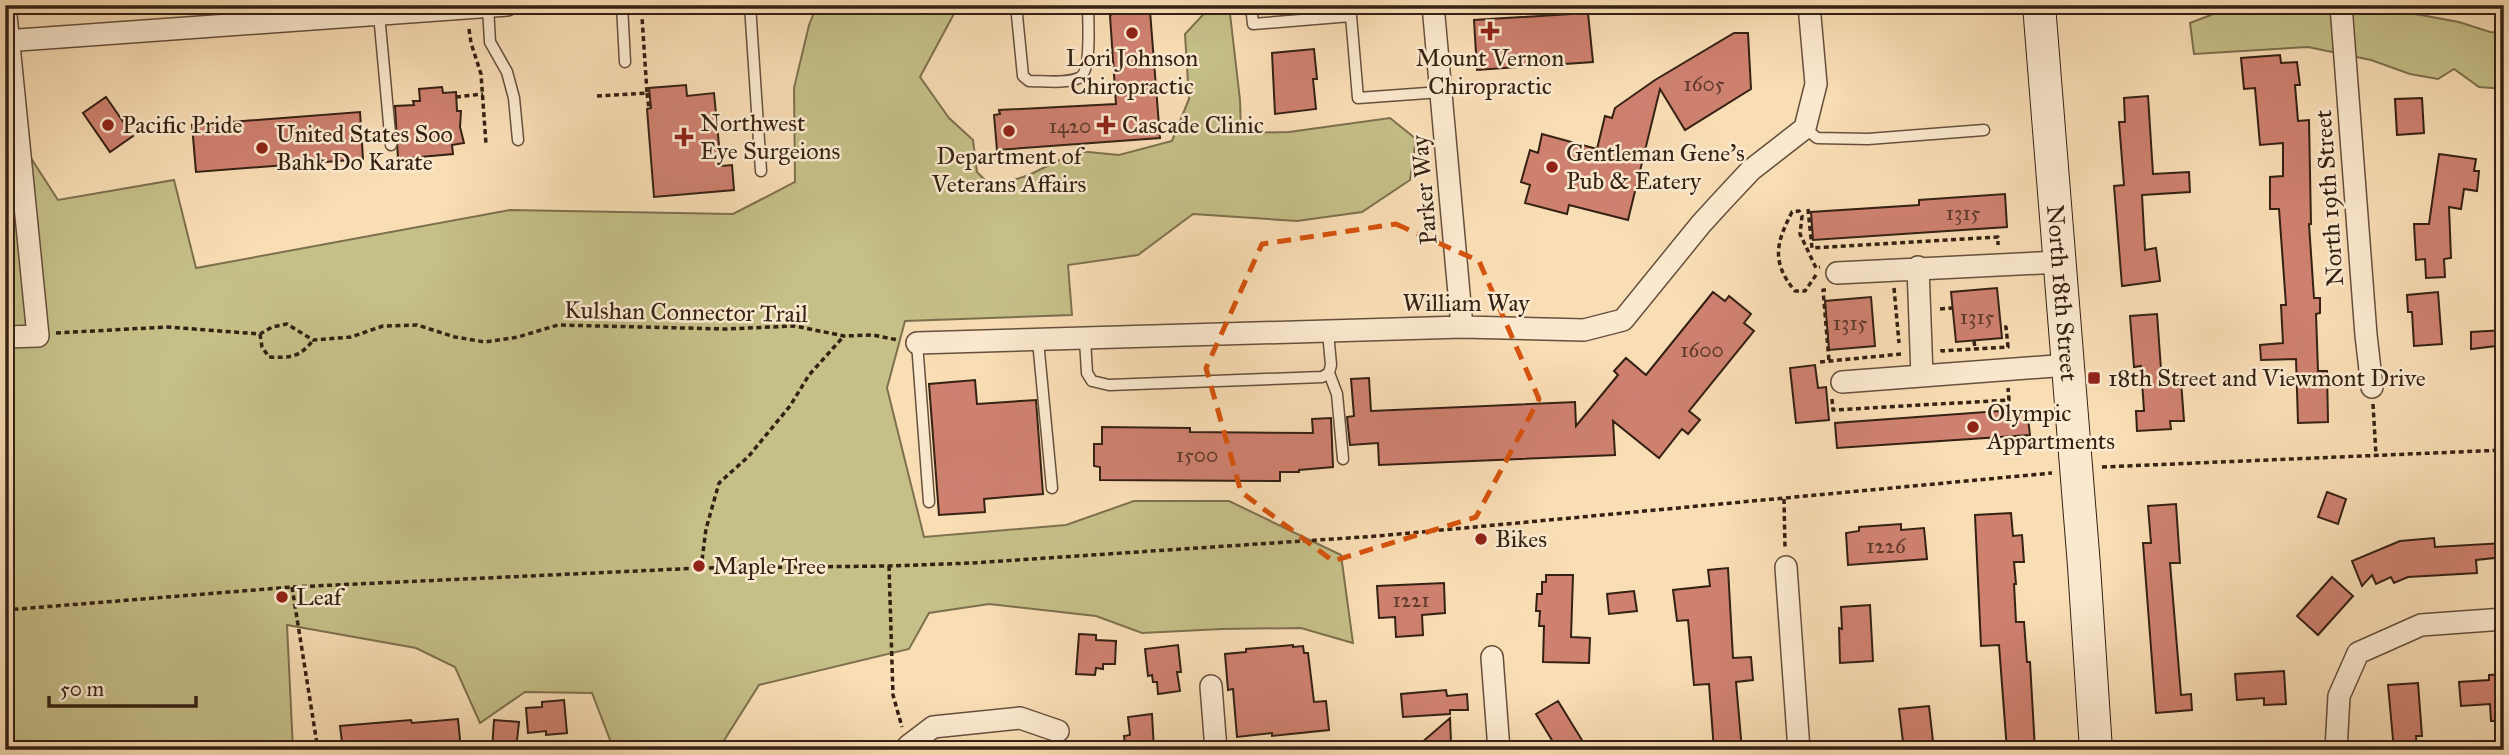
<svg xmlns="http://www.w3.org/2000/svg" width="2509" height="755" font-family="'IM FELL Great Primer',serif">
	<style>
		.green { fill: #c5bf88; stroke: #7d704e; stroke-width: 2 }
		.building { fill: #cf8170; stroke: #352113; stroke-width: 2 }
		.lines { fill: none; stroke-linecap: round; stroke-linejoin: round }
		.lane-casing { stroke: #66503c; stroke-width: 13 }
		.street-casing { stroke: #66503c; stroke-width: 24 }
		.secondary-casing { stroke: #352113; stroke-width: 34 }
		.path { stroke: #352113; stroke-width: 3.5; stroke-dasharray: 5 3.5; stroke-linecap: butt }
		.lane { stroke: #fbe9cf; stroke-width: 10 }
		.street { stroke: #fbe9cf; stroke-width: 21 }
		.secondary { stroke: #fbe9cf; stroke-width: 32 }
		.marked { fill: none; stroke: #d6530d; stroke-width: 5; stroke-dasharray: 14 9; stroke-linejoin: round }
		.poi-dot { fill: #8f2418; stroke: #fbe9cf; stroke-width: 2.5 }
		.labels { text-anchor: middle; stroke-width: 5; stroke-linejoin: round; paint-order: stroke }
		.number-label { font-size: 21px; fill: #5c392a }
		.poi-label { font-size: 24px; fill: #352113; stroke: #fbe9cf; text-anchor: start }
		.street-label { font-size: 24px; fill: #352113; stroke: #fbe9cf }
	</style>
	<rect width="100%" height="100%" fill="#f9ddb5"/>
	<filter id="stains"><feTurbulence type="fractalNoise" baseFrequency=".00286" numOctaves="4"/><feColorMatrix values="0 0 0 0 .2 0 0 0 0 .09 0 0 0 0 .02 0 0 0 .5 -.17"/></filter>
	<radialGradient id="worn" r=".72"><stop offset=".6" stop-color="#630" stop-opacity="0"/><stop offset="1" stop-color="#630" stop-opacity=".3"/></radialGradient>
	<!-- green -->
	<path class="green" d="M817,5H927L956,10L920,77L949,118L973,140L977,172L992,187L1029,175L1078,151L1119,155L1172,141L1189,99L1185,34L1212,5H1229L1240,100L1241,133L1289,132L1390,118L1416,139L1410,180L1362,212L1297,221L1193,214L1138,255L1068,265L1072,315L905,321L887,388L924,537L1066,525L1134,501H1229L1341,555L1353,643L1301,628L1222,629L1142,633L1096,616L989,604L929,613L909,649L759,685L718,750H609L610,740L592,693L525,692L480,723L455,667L416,648L287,625L293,750H5V118L58,200L174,180L196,268L510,210L733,214L795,182L794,88L809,25Z
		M2237,5H2359L2421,15L2459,22L2490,32L2504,33V89L2479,87L2454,69L2438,79L2410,74L2371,60L2308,47L2194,54L2190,23Z"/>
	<!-- building -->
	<path class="building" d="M1150,11L1160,138L997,150L994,115L1000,114L999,110L1116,104L1110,16L1112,14Z
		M1588,13L1593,62L1477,70L1474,20Z
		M1734,33H1748L1751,89L1685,130L1660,89L1628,220L1569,205L1567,214L1525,203L1530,185L1521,182L1530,150L1538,153L1542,134L1597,149L1605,116L1612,118L1615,108L1655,80Z
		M1314,49L1317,79H1313L1316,109L1275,114L1272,53Z
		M2280,55L2281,63L2297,62L2300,85H2295L2298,121L2309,120L2311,224H2309L2314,298H2320V313L2316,314L2318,371H2327L2328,422L2298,423L2296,359L2261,360L2260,345L2283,343L2281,305H2286L2279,209H2270V177L2283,176V143L2260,145L2255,88L2244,89L2241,58Z
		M686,85L687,96L714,93L721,166L732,165L734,190L654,197L647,109L651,108L649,88Z
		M442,87L443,93L456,92L457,111H461L460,127L464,143L452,145L453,154L398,159L395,106L414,105L413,101H420L419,89Z
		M2148,96L2153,174L2189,172L2190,192L2142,195L2145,250L2156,248L2160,281L2122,286L2114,186L2124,185L2119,122H2125L2124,98Z
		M106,97L133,136L110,152L83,113Z
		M2422,98L2424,133L2397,135L2395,99Z
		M360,112L363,159L196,172L192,125Z
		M2439,154L2476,159L2474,171H2479L2477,191L2464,189L2461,209L2449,207L2451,258L2444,259L2445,277L2426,278L2425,259L2416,260L2414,224H2429Z
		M2005,194L2007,227L1813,240L1811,212L1919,205V200Z
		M1997,288L2002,338L1956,342L1951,292Z
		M1713,292L1725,301L1729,296L1751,314L1744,323L1754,331L1689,411L1700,420L1688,434L1682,429L1659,458L1613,421L1615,455L1379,465L1378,443L1350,445L1347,417L1354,416L1351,379L1369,378L1371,411L1575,402L1576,426L1618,375L1614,371L1626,358L1646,375Z
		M2438,292L2442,344L2414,346L2412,312H2408L2407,295Z
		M1871,297L1875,346L1829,350L1825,301Z
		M2157,314L2162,383L2181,381L2184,421H2170L2171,429L2137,431L2136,411H2144L2141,366L2134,367L2130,316Z
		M2504,330V345L2471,349V332Z
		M1815,365L1818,388L1826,387L1829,420L1796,423L1790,368Z
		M975,380L977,404L1036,400L1043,494L984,499L985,512L939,515L929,384Z
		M2027,409L2030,435L1837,448L1835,423Z
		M1331,418L1333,467L1299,470V472H1280V481L1100,480V467L1094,466V444H1102V427L1190,428V432L1313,433L1312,419Z
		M2327,492L2346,499L2338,524L2318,517Z
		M2176,504L2180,563H2170L2181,695L2191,694L2192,710L2156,713L2143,543H2151L2148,506Z
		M2011,513L2013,536L2022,535L2024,562H2014L2016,584H2014L2016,622H2024L2027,662H2030L2035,750H2007L1999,645L1981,646L1975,515Z
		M1901,524V530L1924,528L1927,559L1848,565L1846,533L1859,531V527Z
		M2434,538L2435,547L2504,543V557L2476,560L2477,573L2408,577L2394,583L2391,577L2376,584L2372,575L2362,586L2352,561L2400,541Z
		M1728,568L1733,658L1751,657L1753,680L1736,682L1742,750H1714L1709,684L1694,685L1688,620L1677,621L1673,590L1710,586L1708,570Z
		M1546,575H1573L1571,637L1590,638L1589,663L1543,662L1544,626H1539L1540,611H1536L1537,594H1542V582H1546Z
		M2332,577L2353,596L2318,635L2297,616Z
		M1444,583L1445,613L1422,615L1423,635L1396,637L1395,617L1379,618L1377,586Z
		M1634,591L1637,611L1609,614L1607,594Z
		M1870,605L1873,661L1840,663L1839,628L1842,629L1841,607Z
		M1079,634L1096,635V640L1116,641L1115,664H1103V669L1096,668L1095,675L1076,674Z
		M1178,645L1181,672H1177L1180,691L1158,694L1157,682H1153L1152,675L1148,676L1145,649Z
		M1293,645V647L1303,646L1304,653H1308L1314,702L1326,701L1329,730L1272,736V733L1237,737L1233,689L1228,690L1225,654L1246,652V649Z
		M2284,671L2286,704L2264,705V698L2237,700L2235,674Z
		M2504,674V721H2491L2490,704L2461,706L2459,682L2489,680V675Z
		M2418,683L2422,736H2416L2417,750H2394L2388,685Z
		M1446,690L1447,696L1467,694L1468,710H1450V714L1403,717L1401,694Z
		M564,700L567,733L546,735V731L528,733L526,708L542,707V702Z
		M1558,701L1588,750H1558L1536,714Z
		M1929,706L1934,750H1904L1899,709Z
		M1152,714L1154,750H1126L1124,736L1130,735L1128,717Z
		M1450,718L1451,742L1442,750H1413Z
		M458,719L461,750H343L340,726L411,720L412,723Z
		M494,720L519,722L516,750H492Z"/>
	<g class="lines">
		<defs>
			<path id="lane" d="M622,5L625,62
				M750,5L761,171
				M1016,5L1023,76L1029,81C1044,81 1065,84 1079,78C1092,73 1088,20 1088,5
				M1251,5L1253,24L1351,16L1358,98L1441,92
				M488,7L490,42L507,72L514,98L518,140
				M379,14L391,145
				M1805,128L1817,138L1868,139L1984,130
				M1085,340L1087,373L1092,381L1109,385L1322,377L1329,373L1331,365L1328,332
				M1038,341L1052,488
				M917,343L929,502
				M1329,373L1337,394L1343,459"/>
			<path id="street" d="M1433,5L1462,327
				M2341,5L2366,335L2372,387
				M5,41L507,5
				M1918,267L1922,376
				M1837,273L2060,262
				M5,337L38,336L5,5
				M917,343L1462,327L1584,330L1623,320L1701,224L1722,201L1751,170L1805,128L1816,84L1809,5
				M1842,382L2068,365
				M1786,567L1799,750
				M1492,657L1499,750
				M1211,686L1216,750
				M907,750L908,746L933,727L1020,718L1058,731
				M2336,750L2339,696L2358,653L2421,625L2504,619"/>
			<g id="secondary">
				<path id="s1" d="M2039,5L2084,566L2096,750"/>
			</g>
		</defs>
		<!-- lane casing -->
		<use href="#lane" class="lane-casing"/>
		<!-- street casing -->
		<use href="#street" class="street-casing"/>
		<!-- secondary casing -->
		<use href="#secondary" class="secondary-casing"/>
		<!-- path -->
		<path class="path" d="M469,29L471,43L481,74L486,144
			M647,93L649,109
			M597,96L647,93L642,17
			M456,97L483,94
			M1808,209L1812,248L1998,237V245
			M1816,275L1805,291H1795C1771,262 1776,243 1792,212L1799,211L1802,216L1800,234L1816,268L1820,267
			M1894,288L1899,343
			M1826,290H1823L1829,361
			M1940,309L1952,308
			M56,333L167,327L260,334L272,327L287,324L313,340L351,337L383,326L417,325L455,337L485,342L518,337L558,325L726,329L795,326L844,336L873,335L898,340
			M260,334L262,347L269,357C289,358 300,358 313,340
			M1974,341L1975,348
			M1942,349V351L2008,347L2006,327H2001
			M1820,362L1901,354
			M1832,399L1833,410L2009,400L2008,388
			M2373,404L2376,455
			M2102,467L2504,450
			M1784,499L1785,548
			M889,566L893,695L902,727
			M701,568L706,529L719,483L748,457L790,406L809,375L844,336
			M292,587L318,750
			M5,610L292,587L701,568L889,566L972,563L1378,536L2052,473"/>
		<!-- lane -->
		<use href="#lane" class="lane"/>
		<!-- street -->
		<use href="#street" class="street"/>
		<!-- secondary -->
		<use href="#secondary" class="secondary"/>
	</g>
	<!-- marked area -->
	<path class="marked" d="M1396,224L1479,261L1539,399L1476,517L1333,561L1241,492L1206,368L1262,244Z"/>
	<!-- markers -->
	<g class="poi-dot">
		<path d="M1486.5 20.5h7v7h7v7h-7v7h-7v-7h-7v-7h7z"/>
		<circle cx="1132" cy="33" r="7"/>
		<circle cx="108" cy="125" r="7"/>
		<path d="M1102.5 114.5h7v7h7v7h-7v7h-7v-7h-7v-7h7z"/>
		<circle cx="1009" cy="131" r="7"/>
		<path d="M680.5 126.5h7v7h7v7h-7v7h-7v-7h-7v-7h7z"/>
		<circle cx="262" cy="148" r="7"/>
		<circle cx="1552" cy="167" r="7"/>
		<rect x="2087" y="371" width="14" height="14" rx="3.5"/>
		<circle cx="1973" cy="427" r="7"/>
		<circle cx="1481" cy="539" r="7"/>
		<circle cx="699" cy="566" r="7"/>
		<circle cx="282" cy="597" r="7"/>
	</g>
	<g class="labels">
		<!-- number labels -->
		<g class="number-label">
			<text x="1704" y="91">1605</text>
			<text x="1070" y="133">1420</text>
			<text x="1963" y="220">1315</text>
			<text x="1977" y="324">1315</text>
			<text x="1850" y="330">1315</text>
			<text x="1702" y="357">1600</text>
			<text x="1197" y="462">1500</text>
			<text x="1886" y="553">1226</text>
			<text x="1411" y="607">1221</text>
		</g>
		<!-- poi labels -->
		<g class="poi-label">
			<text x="1132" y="66" text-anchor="middle">Lori Johnson<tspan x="1132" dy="28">Chiropractic</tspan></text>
			<text x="1490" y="66" text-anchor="middle">Mount Vernon<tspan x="1490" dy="28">Chiropractic</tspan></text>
			<text x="700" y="131">Northwest<tspan x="700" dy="28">Eye Surgeions</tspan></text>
			<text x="122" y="133">Pacific Pride</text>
			<text x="1122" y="133">Cascade Clinic</text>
			<text x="276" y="142">United States Soo<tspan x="276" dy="28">Bahk Do Karate</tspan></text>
			<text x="1566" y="161">Gentleman Gene's<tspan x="1566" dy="28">Pub &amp; Eatery</tspan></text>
			<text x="1009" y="164" text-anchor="middle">Department of<tspan x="1009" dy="28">Veterans Affairs</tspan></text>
			<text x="2108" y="386">18th Street and Viewmont Drive</text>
			<text x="1987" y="421">Olympic<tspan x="1987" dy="28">Appartments</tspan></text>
			<text x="1495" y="547">Bikes</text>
			<text x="713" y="574">Maple Tree</text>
			<text x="296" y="605">Leaf</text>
		</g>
		<!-- street labels -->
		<g class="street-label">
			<text transform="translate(1424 190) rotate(-95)" y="8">Parker Way</text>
			<text transform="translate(2329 198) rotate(-94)" y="8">North 19th Street</text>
			<text dy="8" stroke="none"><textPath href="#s1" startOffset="289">North 18th Street</textPath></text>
			<text x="1466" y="311">William Way</text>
			<text transform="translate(686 312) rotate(1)" y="8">Kulshan Connector Trail</text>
		</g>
	</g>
	<!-- margin -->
	<rect width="2509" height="755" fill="none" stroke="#f9ddb5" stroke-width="28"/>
	<rect x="7" y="7" width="2495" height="741" fill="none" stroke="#352113" stroke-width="3.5"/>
	<rect x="14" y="14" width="2481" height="727" fill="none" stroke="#352113" stroke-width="2"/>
	<!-- scale -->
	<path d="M49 696v10h147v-10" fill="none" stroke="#352113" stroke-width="3.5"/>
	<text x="60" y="696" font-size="21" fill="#352113" stroke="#fbe9cf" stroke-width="5" paint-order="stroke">50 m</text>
	<rect width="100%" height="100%" filter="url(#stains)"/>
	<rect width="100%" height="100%" fill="url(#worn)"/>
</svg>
